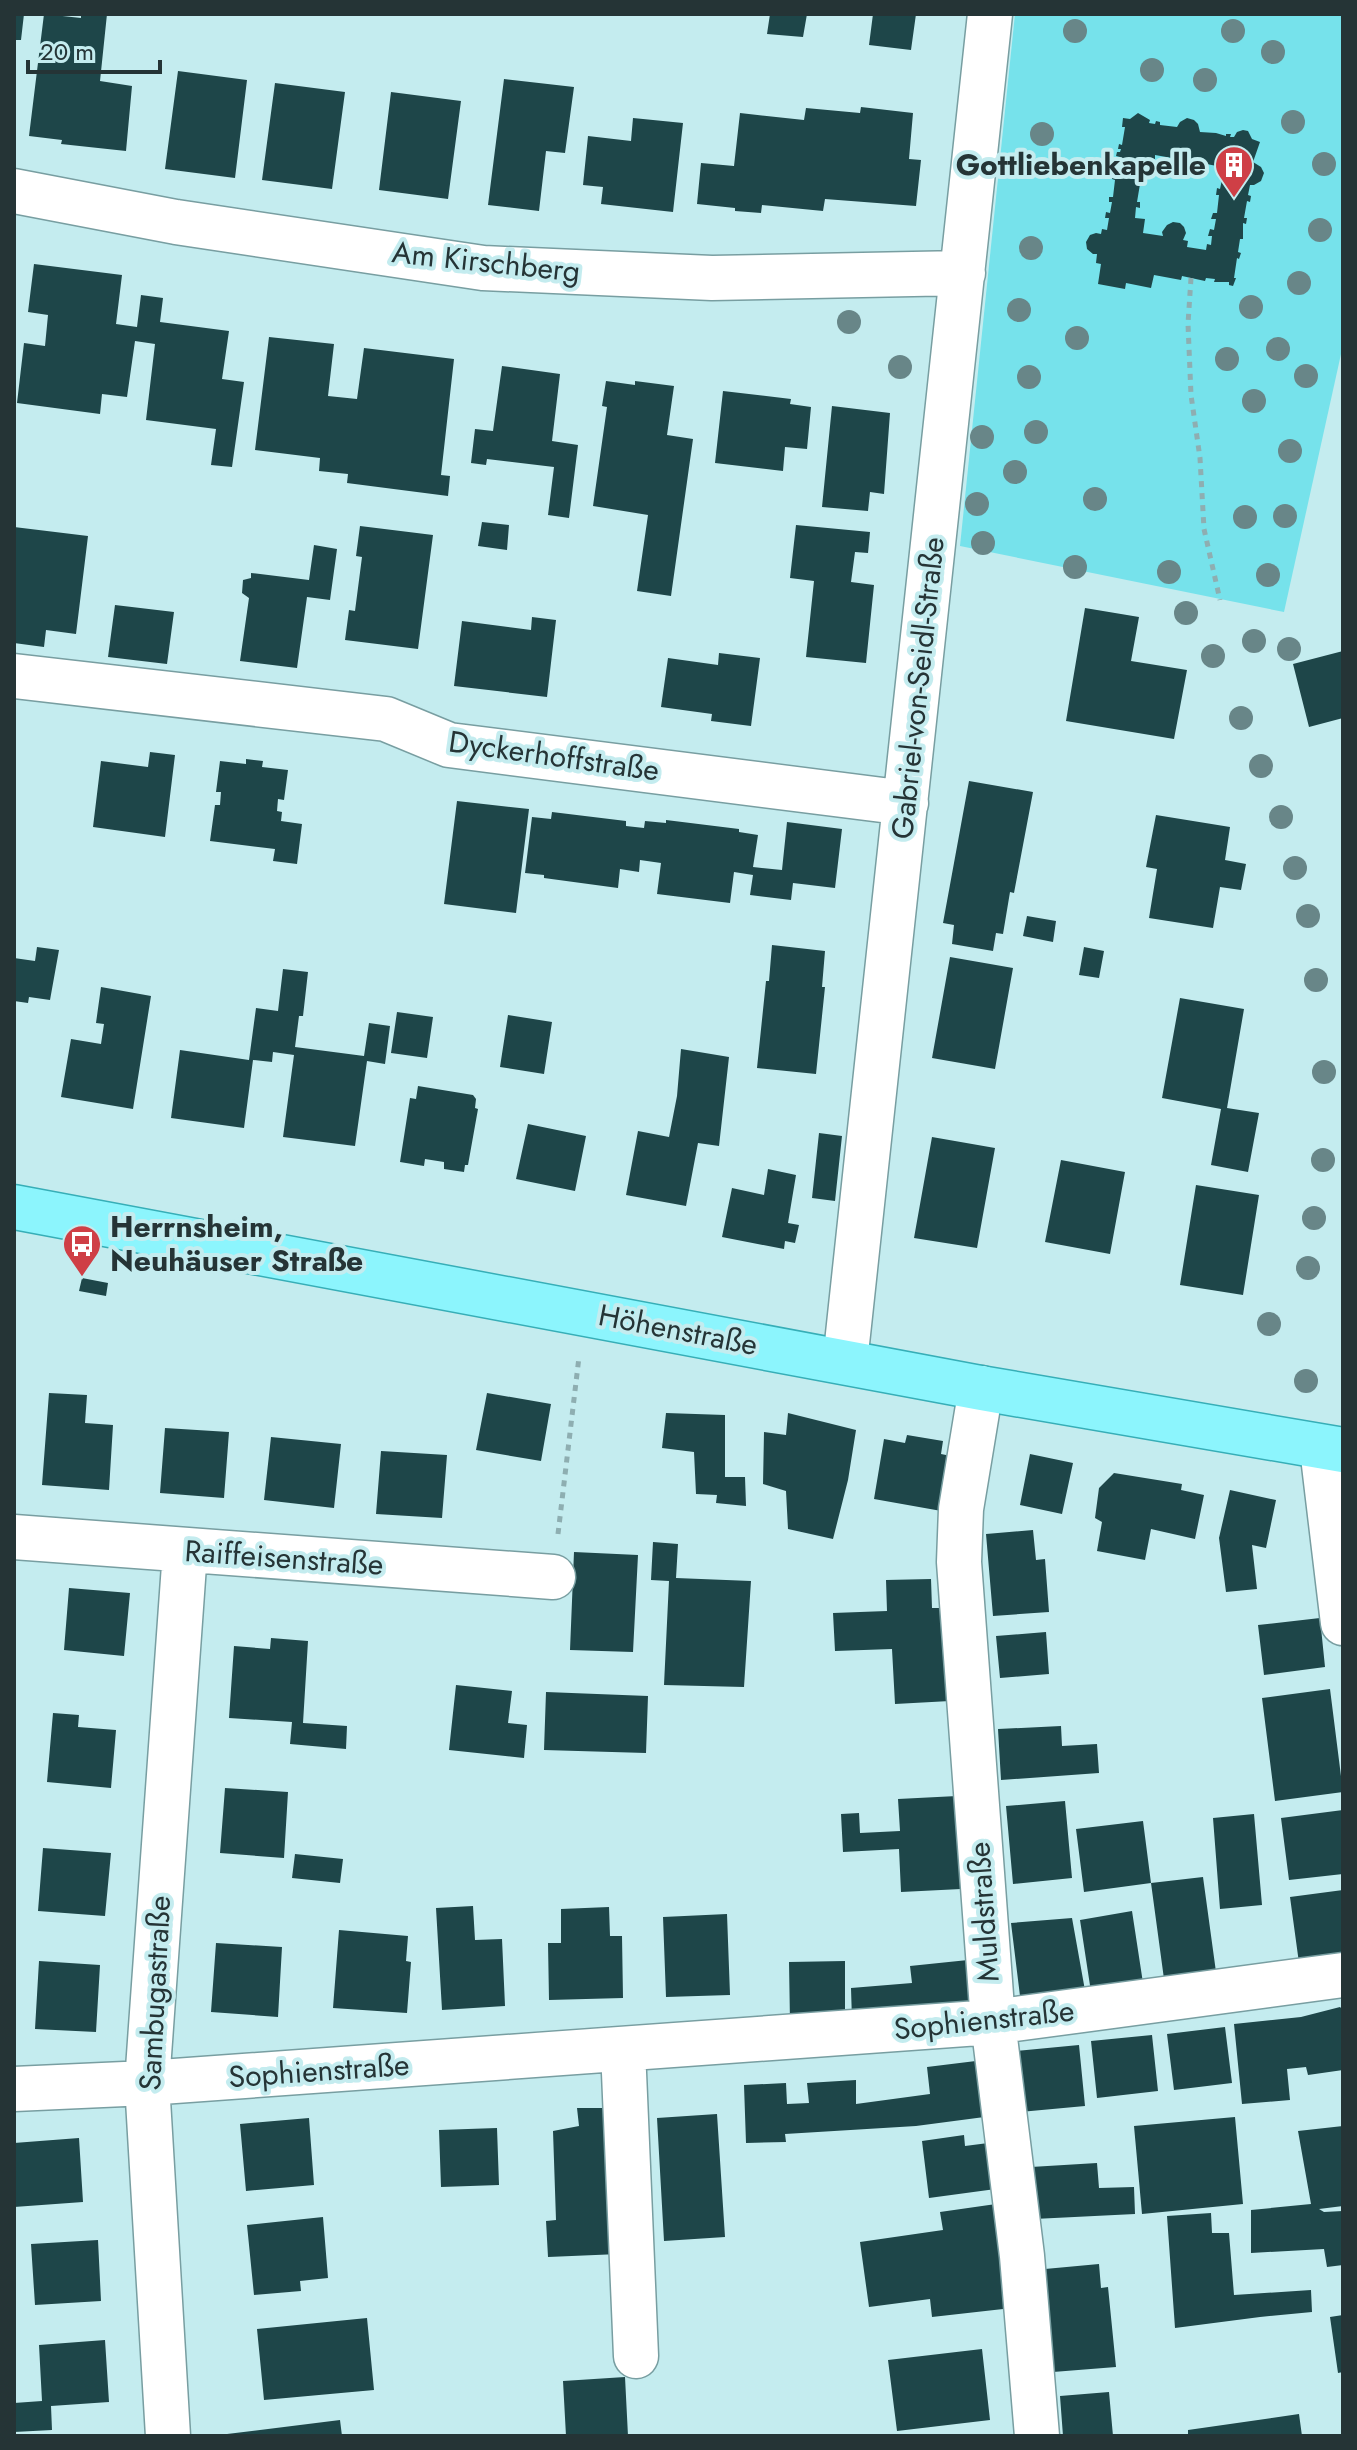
<svg xmlns="http://www.w3.org/2000/svg" width="1357" height="2450" font-family="Jost,sans-serif">
	<style>
		.green { fill: #76e2eb }
		.building { fill: #1e4649; fill-rule: evenodd }
		.lines { fill: none; stroke-linecap: round; stroke-linejoin: round }
		.minor-casing { stroke: #789ea1; stroke-width: 47 }
		.major-casing { stroke: #37aeb7; stroke-width: 47 }
		.path { stroke: #8eaeb1; stroke-width: 5; stroke-dasharray: 6 6; stroke-linecap: butt }
		.minor { stroke: #fff; stroke-width: 44 }
		.major { stroke: #8cf5fd; stroke-width: 44 }
		.tree { fill: #688688 }
		.labels { text-anchor: middle; stroke-width: 8; stroke-linejoin: round; paint-order: stroke }
		.poi-label { font-size: 30px; font-weight: bold; fill: #253436; stroke: #c4ecef; text-anchor: end }
		.street-label { font-size: 30px; fill: #253436; stroke: #c4ecef }
	</style>
	<rect width="100%" height="100%" fill="#c4ecef"/>
	<!-- green -->
	<path class="green" d="M1015,14H1343V345L1284,612L960,546Z"/>
	<!-- building -->
	<path class="building" d="M14,14H24L21,40H14Z
		M44,14L81,18V14H107L100,81L132,86L126,151L61,144L62,140L29,136Z
		M770,14H807L803,37L767,34Z
		M873,14H916L911,50L869,45Z
		M178,71L247,80L235,178L165,169Z
		M504,79L574,87L565,153L546,151L539,211L488,205Z
		M275,83L345,92L332,189L262,180Z
		M391,92L461,101L448,199L379,190Z
		M861,107L913,113L909,159L921,160L916,206L825,199L823,211L762,205L761,213L735,211V208L697,204L701,163L734,166L740,113L804,120L806,108L860,113Z
		M1138,113L1150,120L1149,123L1155,124L1156,121L1160,122V125L1177,127L1180,122L1187,118L1194,120L1198,124L1200,132L1216,133L1226,136V134H1231L1230,137H1234L1237,132L1243,130L1248,131L1252,139L1260,142L1253,162L1261,167L1264,173L1261,181L1254,185H1250L1248,195L1251,196L1250,202L1247,201L1244,218H1247L1246,224L1243,223V239H1240L1238,252L1241,253L1239,259L1237,258L1234,278H1236L1233,286L1229,285V282H1214L1215,279L1206,278L1205,281L1182,276L1181,280L1154,275L1151,288L1126,283L1125,289L1098,284L1101,264L1096,263L1097,254H1093L1087,249L1086,242L1090,235L1096,233L1101,234L1102,229L1107,230L1109,218H1105L1106,212L1110,213L1112,202H1109V197H1113L1115,180L1112,179L1113,174H1117L1120,157L1116,156L1117,152H1120L1121,149H1118L1119,144L1122,145L1125,127H1122L1123,118L1130,119ZM1155,155L1172,158V162L1177,163L1179,159L1193,161L1192,165L1201,167V163L1217,166L1216,170H1220L1219,174L1223,175L1220,189L1217,188L1216,195H1219L1217,213H1213L1211,219H1216L1214,230L1210,229L1208,236H1212L1211,245L1207,244L1206,250L1187,247L1188,241L1183,240L1186,233L1184,227L1180,223L1173,222L1167,225L1162,232L1163,236L1143,233L1145,219L1135,218L1136,207L1140,208V202H1137L1140,184H1144L1145,179H1141L1144,161L1148,162L1149,158L1155,159Z
		M633,118L683,123L673,212L601,204L603,187L583,185L588,136L631,141Z
		M34,264L122,275L116,324L137,327L141,295L163,298L160,322L229,331L222,379L244,382L232,467L211,465L216,429L146,420L155,344L135,341L127,397L102,394L100,414L17,403L24,343L45,346L48,315L28,312Z
		M269,337L334,344L328,396L357,399L364,348L454,359L441,475L450,476L448,496L347,483L348,474L319,471L320,458L255,450Z
		M502,366L560,374L552,441L578,445L569,518L548,515L554,467L487,459L486,465L471,463L475,429L493,431Z
		M606,381L635,385V381L674,386L667,435L693,439L671,596L637,591L648,515L593,506L607,407L602,406Z
		M723,391L791,399L790,404L811,407L807,449L785,447L783,471L715,463Z
		M832,406L890,413L884,494L870,492L868,511L822,507Z
		M482,522L509,525L507,550L478,546Z
		M796,525L870,532L868,553L855,552L851,582L874,585L866,663L806,657L814,581L790,578Z
		M360,526L433,535L418,649L345,640L349,610L355,611L362,557L356,556Z
		M14,527L88,536L76,634L46,630L44,647L14,643Z
		M314,545L337,549L330,600L307,597L297,668L240,661L249,598L242,593L243,580L251,578V573L309,580Z
		M115,605L174,612L167,664L108,657Z
		M1085,608L1139,617L1131,661L1187,670L1174,739L1066,721Z
		M532,617L556,620L547,697L454,686L462,621L531,630Z
		M1343,651V718L1309,727L1293,664Z
		M719,653L760,658L751,726L711,721L712,714L661,707L668,658L718,665Z
		M150,752L175,755L165,837L93,827L101,761L148,767Z
		M246,759L263,761L262,767L288,770L284,800L278,799L277,811L282,812L281,821L302,824L297,864L273,861L275,849L210,841L215,805H220L221,792H216L220,761L246,764Z
		M969,781L1033,792L1014,893L1010,892L1003,934L996,933L993,951L952,944L954,925L943,923Z
		M457,801L529,809L516,913L444,904Z
		M552,812L626,821V826L644,828L645,821L666,823V820L739,829V832L758,835L753,867L782,870L787,822L842,829L835,888L793,883L791,900L750,895L753,875L734,872L730,903L657,894L661,863L640,860L639,872L620,869L618,888L544,878V875L525,873L532,817L551,819Z
		M1156,815L1230,827L1225,860L1246,864L1241,890L1220,887L1213,928L1149,918L1157,869L1146,867Z
		M1027,916L1056,921L1053,942L1023,936Z
		M772,945L825,951L822,987H825L816,1074L757,1068L766,981H769Z
		M37,947L59,950L50,1000L29,997L28,1003L14,1001V958L35,961Z
		M1084,947L1104,951L1099,978L1079,975Z
		M950,957L1013,968L995,1069L932,1058Z
		M283,969L308,972L303,1016H299L295,1047L364,1056L369,1023L390,1026L385,1064L367,1061L355,1146L283,1137L294,1055L273,1052L272,1062L253,1060L244,1128L171,1118L180,1050L249,1060L256,1008L278,1011Z
		M101,987L151,996L133,1109L61,1097L71,1039L101,1044L104,1024L96,1023Z
		M1180,998L1244,1009L1227,1108L1259,1113L1248,1172L1211,1165L1221,1109L1162,1098Z
		M397,1012L433,1017L427,1058L391,1053Z
		M508,1015L552,1022L544,1074L500,1067Z
		M681,1049L729,1057L719,1146L698,1143L686,1206L626,1195L638,1131L669,1137L677,1096Z
		M418,1086L473,1095L476,1099L475,1108L478,1109L468,1165H465L464,1172L444,1169V1162L425,1159L424,1166L400,1162L410,1098L416,1099Z
		M528,1124L586,1136L575,1191L516,1179Z
		M819,1133L842,1136L835,1201L812,1198Z
		M932,1137L995,1148L977,1248L914,1238Z
		M1061,1160L1125,1172L1110,1254L1045,1242Z
		M768,1169L796,1175L788,1223L799,1225L795,1243L785,1241L784,1249L722,1237L732,1188L764,1195Z
		M1196,1185L1259,1195L1243,1295L1180,1285Z
		M82,1278L108,1283L106,1296L79,1291Z
		M49,1393L87,1395L85,1423L113,1425L109,1490L42,1485Z
		M487,1393L551,1404L541,1461L476,1450Z
		M666,1413L725,1415V1477H745L746,1506L716,1503L717,1495L696,1494L694,1452L662,1448Z
		M788,1413L856,1430L848,1480L833,1539L788,1529L786,1491L763,1484L764,1432L786,1435Z
		M165,1428L229,1432L224,1498L160,1493Z
		M907,1435L943,1441L941,1454L956,1457L947,1512L874,1499L884,1439L905,1443Z
		M271,1437L341,1444L334,1508L264,1500Z
		M381,1451L447,1455L442,1518L376,1514Z
		M1030,1454L1073,1463L1062,1514L1020,1505Z
		M1114,1473L1182,1484L1181,1490L1204,1495L1195,1539L1151,1529L1145,1560L1097,1551L1102,1522L1095,1518L1099,1488Z
		M1230,1490L1276,1500L1266,1548L1252,1545L1257,1589L1226,1592L1219,1538Z
		M1033,1530L1036,1560L1045,1559L1049,1612L993,1616L986,1534Z
		M653,1542L678,1544L676,1578L751,1581L744,1687L664,1685L669,1581L651,1580Z
		M574,1552L638,1555L633,1652L570,1650Z
		M931,1579L932,1608H945L950,1701L895,1704L892,1649L835,1651L833,1613L887,1611L886,1580Z
		M69,1588L130,1593L124,1656L64,1650Z
		M1320,1618L1325,1667L1264,1675L1258,1625Z
		M1046,1632L1049,1674L1000,1678L996,1636Z
		M271,1638L308,1641L303,1723L347,1726L346,1749L290,1744L292,1722L229,1718L234,1646L270,1649Z
		M456,1685L512,1691L508,1723L527,1725L524,1758L449,1750Z
		M1330,1689L1343,1792L1275,1801L1262,1698Z
		M546,1692L648,1696L646,1753L544,1750Z
		M53,1713L79,1715L78,1727L116,1730L111,1788L47,1782Z
		M1061,1726L1062,1746L1097,1744L1099,1773L1001,1780L998,1729Z
		M225,1788L288,1792L284,1858L220,1853Z
		M957,1796L961,1889L901,1892L899,1849L843,1852L841,1814L859,1813L860,1833L900,1831L898,1799Z
		M1065,1801L1072,1878L1013,1884L1006,1806Z
		M1343,1810V1874L1289,1880L1281,1818Z
		M1254,1814L1262,1905L1220,1909L1213,1818Z
		M1143,1821L1151,1883L1084,1892L1076,1829Z
		M43,1848L111,1853L105,1916L38,1911Z
		M295,1854L343,1859L340,1883L292,1878Z
		M1203,1877L1216,1972L1164,1979L1151,1883Z
		M1343,1890V1957L1299,1963L1290,1897Z
		M473,1906L475,1940L502,1939L505,2006L442,2010L436,1908Z
		M609,1907L610,1936H622L623,1998L549,2000L548,1943H561V1909Z
		M1132,1911L1143,1983L1091,1992L1080,1920Z
		M727,1914L730,1995L666,1997L663,1917Z
		M1072,1918L1086,1996H1020L1011,1923Z
		M339,1930L408,1936L406,1961L411,1962L407,2013L333,2008Z
		M216,1943L282,1947L278,2017L211,2012Z
		M968,1960L973,2008L852,2020L851,1988L912,1983L910,1966Z
		M39,1961L100,1965L96,2032L35,2029Z
		M845,1961V2022L790,2023L789,1962Z
		M1340,2007L1343,2010V2070L1308,2075L1306,2067L1287,2069L1290,2100L1242,2104L1234,2024L1301,2017Z
		M1225,2027L1232,2083L1174,2090L1167,2034Z
		M1152,2035L1158,2091L1097,2098L1091,2041Z
		M1079,2045L1085,2106L1020,2112L1015,2051Z
		M984,2060L992,2116L916,2126L785,2134L786,2142L746,2143L744,2085L786,2083L787,2104L809,2103L807,2083L856,2080V2104L930,2094L927,2067Z
		M577,2108H613L619,2254L548,2257L546,2221L556,2220L553,2131L579,2126Z
		M717,2114L725,2237L664,2241L657,2118Z
		M1235,2117L1243,2204L1142,2214L1134,2126Z
		M309,2118L314,2185L246,2191L240,2124Z
		M1343,2126V2206L1319,2209L1324,2212L1343,2211V2265L1327,2267L1324,2249L1251,2253V2210L1311,2204L1298,2131Z
		M497,2128L499,2185L441,2187L439,2130Z
		M964,2135L965,2146L996,2142L1003,2188L929,2198L922,2141Z
		M79,2138L83,2202L14,2207V2143Z
		M1097,2163L1099,2188L1134,2187L1135,2214L1034,2219L1031,2167Z
		M1003,2203L1012,2308L932,2317L930,2299L869,2307L860,2242L943,2230L940,2212Z
		M1211,2213L1212,2233H1229L1234,2295L1311,2290L1312,2312L1260,2317L1175,2328L1167,2216Z
		M323,2217L328,2278L300,2281L301,2291L254,2295L247,2225Z
		M98,2240L101,2301L35,2305L31,2244Z
		M1099,2264L1101,2288L1108,2287L1116,2367L1053,2372L1045,2269Z
		M1343,2315V2372L1338,2373L1330,2317Z
		M367,2318L374,2390L264,2400L257,2329Z
		M105,2340L109,2402L51,2406L52,2430L14,2432V2403L42,2401L39,2345Z
		M982,2349L990,2420L897,2431L888,2360Z
		M625,2377L628,2436H566L563,2381Z
		M1109,2392L1113,2436H1063L1060,2396Z
		M1299,2414L1302,2436H1188V2430Z
		M340,2420L342,2436H227V2434Z"/>
	<g class="lines">
		<defs>
			<path id="minor" d="M14,191L176,222L483,268L712,278L963,273
				M14,676L386,719L449,745L906,803
				M845,1362L990,14
				M981,1388L961,1509L959,1562L993,2022L1022,2256L1037,2436
				M1322,1448L1343,1623
				M14,1537L553,1577
				M623,2049L636,2356
				M14,2089L147,2083L993,2022L1343,1975
				M168,2436L147,2083L185,1551"/>
			<path id="major" d="M14,1207L981,1388L1343,1450"/>
		</defs>
		<!-- minor casing -->
		<use href="#minor" class="minor-casing"/>
		<!-- major casing -->
		<use href="#major" class="major-casing"/>
		<!-- path -->
		<path class="path" d="M1191,278L1188,324L1191,395L1200,458L1204,529L1220,600
			M558,1534L579,1357"/>
		<!-- minor -->
		<use href="#minor" class="minor"/>
		<!-- major -->
		<use href="#major" class="major"/>
	</g>
	<!-- trees -->
	<g class="tree">
		<circle cx="1075" cy="31" r="12"/>
		<circle cx="1233" cy="31" r="12"/>
		<circle cx="1273" cy="52" r="12"/>
		<circle cx="1152" cy="70" r="12"/>
		<circle cx="1205" cy="80" r="12"/>
		<circle cx="1293" cy="122" r="12"/>
		<circle cx="1042" cy="134" r="12"/>
		<circle cx="1324" cy="164" r="12"/>
		<circle cx="1320" cy="230" r="12"/>
		<circle cx="1031" cy="248" r="12"/>
		<circle cx="1299" cy="283" r="12"/>
		<circle cx="1251" cy="307" r="12"/>
		<circle cx="1019" cy="310" r="12"/>
		<circle cx="849" cy="322" r="12"/>
		<circle cx="1077" cy="338" r="12"/>
		<circle cx="1278" cy="349" r="12"/>
		<circle cx="1227" cy="359" r="12"/>
		<circle cx="900" cy="367" r="12"/>
		<circle cx="1306" cy="376" r="12"/>
		<circle cx="1029" cy="377" r="12"/>
		<circle cx="1254" cy="401" r="12"/>
		<circle cx="1036" cy="432" r="12"/>
		<circle cx="982" cy="437" r="12"/>
		<circle cx="1290" cy="451" r="12"/>
		<circle cx="1015" cy="472" r="12"/>
		<circle cx="1095" cy="499" r="12"/>
		<circle cx="977" cy="504" r="12"/>
		<circle cx="1285" cy="516" r="12"/>
		<circle cx="1245" cy="517" r="12"/>
		<circle cx="983" cy="543" r="12"/>
		<circle cx="1075" cy="567" r="12"/>
		<circle cx="1169" cy="572" r="12"/>
		<circle cx="1268" cy="575" r="12"/>
		<circle cx="1186" cy="613" r="12"/>
		<circle cx="1254" cy="641" r="12"/>
		<circle cx="1289" cy="649" r="12"/>
		<circle cx="1213" cy="656" r="12"/>
		<circle cx="1241" cy="718" r="12"/>
		<circle cx="1261" cy="766" r="12"/>
		<circle cx="1281" cy="817" r="12"/>
		<circle cx="1295" cy="868" r="12"/>
		<circle cx="1308" cy="916" r="12"/>
		<circle cx="1316" cy="980" r="12"/>
		<circle cx="1324" cy="1072" r="12"/>
		<circle cx="1323" cy="1160" r="12"/>
		<circle cx="1314" cy="1218" r="12"/>
		<circle cx="1308" cy="1268" r="12"/>
		<circle cx="1269" cy="1324" r="12"/>
		<circle cx="1306" cy="1381" r="12"/>
	</g>
	<!-- icons -->
	<defs>
		<symbol id="building-pin" viewBox="-11 -11 22 30"><path d="M0 17L-7.5 6A9.5 9.5 0 1 1 7.5 6Z" fill="#cf3f46" stroke="#c4ecef"/><path d="M-4-6H4V6H1V3H-1V6H-4ZM-2.5-4.3h1.7v1.8h-1.7ZM.8-4.3h1.7v1.8H.8ZM-2.5-1h1.7V.8h-1.7ZM.8-1h1.7V.8H.8Z" fill="#fff"/></symbol>
		<symbol id="bus-pin" viewBox="-11 -11 22 30"><path d="M0 17L-7.5 6A9.5 9.5 0 1 1 7.5 6Z" fill="#cf3f46" stroke="#c4ecef"/><path d="M-5-6H5V4H4V6H2V4H-2V6H-4V4H-5ZM-3.5-4V0h7V-4ZM-3.5 1.2v1.5H-2V1.2ZM2 1.2v1.5H3.5V1.2Z" fill="#fff"/></symbol>
	</defs>
	<g fill-rule="evenodd">
		<use href="#building-pin" x="1212" y="143" width="44" height="60"/>
		<use href="#bus-pin" x="60" y="1222" width="44" height="60"/>
	</g>
	<g class="labels">
		<!-- poi labels -->
		<g class="poi-label">
			<text x="1206" y="175">Gottliebenkapelle</text>
			<text x="110" y="1237" text-anchor="start">Herrnsheim,<tspan x="110" dy="34">Neuhäuser Straße</tspan></text>
		</g>
		<!-- street labels -->
		<g class="street-label">
			<text transform="translate(486 262) rotate(6)" y="10">Am Kirschberg</text>
			<text transform="translate(918 688) rotate(-84)" y="10">Gabriel-von-Seidl-Straße</text>
			<text transform="translate(554 756) rotate(8)" y="10">Dyckerhoffstraße</text>
			<text transform="translate(678 1330) rotate(11)" y="10">Höhenstraße</text>
			<text transform="translate(284 1558) rotate(4)" y="10">Raiffeisenstraße</text>
			<text transform="translate(984 1912) rotate(-94)" y="10">Muldstraße</text>
			<text transform="translate(155 1993) rotate(-87)" y="10">Sambugastraße</text>
			<text transform="translate(984 2020) rotate(-6)" y="10">Sophienstraße</text>
			<text transform="translate(319 2071) rotate(-4)" y="10">Sophienstraße</text>
		</g>
	</g>
	<!-- border -->
	<rect width="1357" height="2450" fill="none" stroke="#253436" stroke-width="32"/>
	<!-- scale -->
	<path d="M28 60v12h132v-12" fill="none" stroke="#253436" stroke-width="4"/>
	<text x="40" y="60" font-size="24" fill="#253436" stroke="#c4ecef" stroke-width="6" paint-order="stroke">20 m</text>
</svg>
